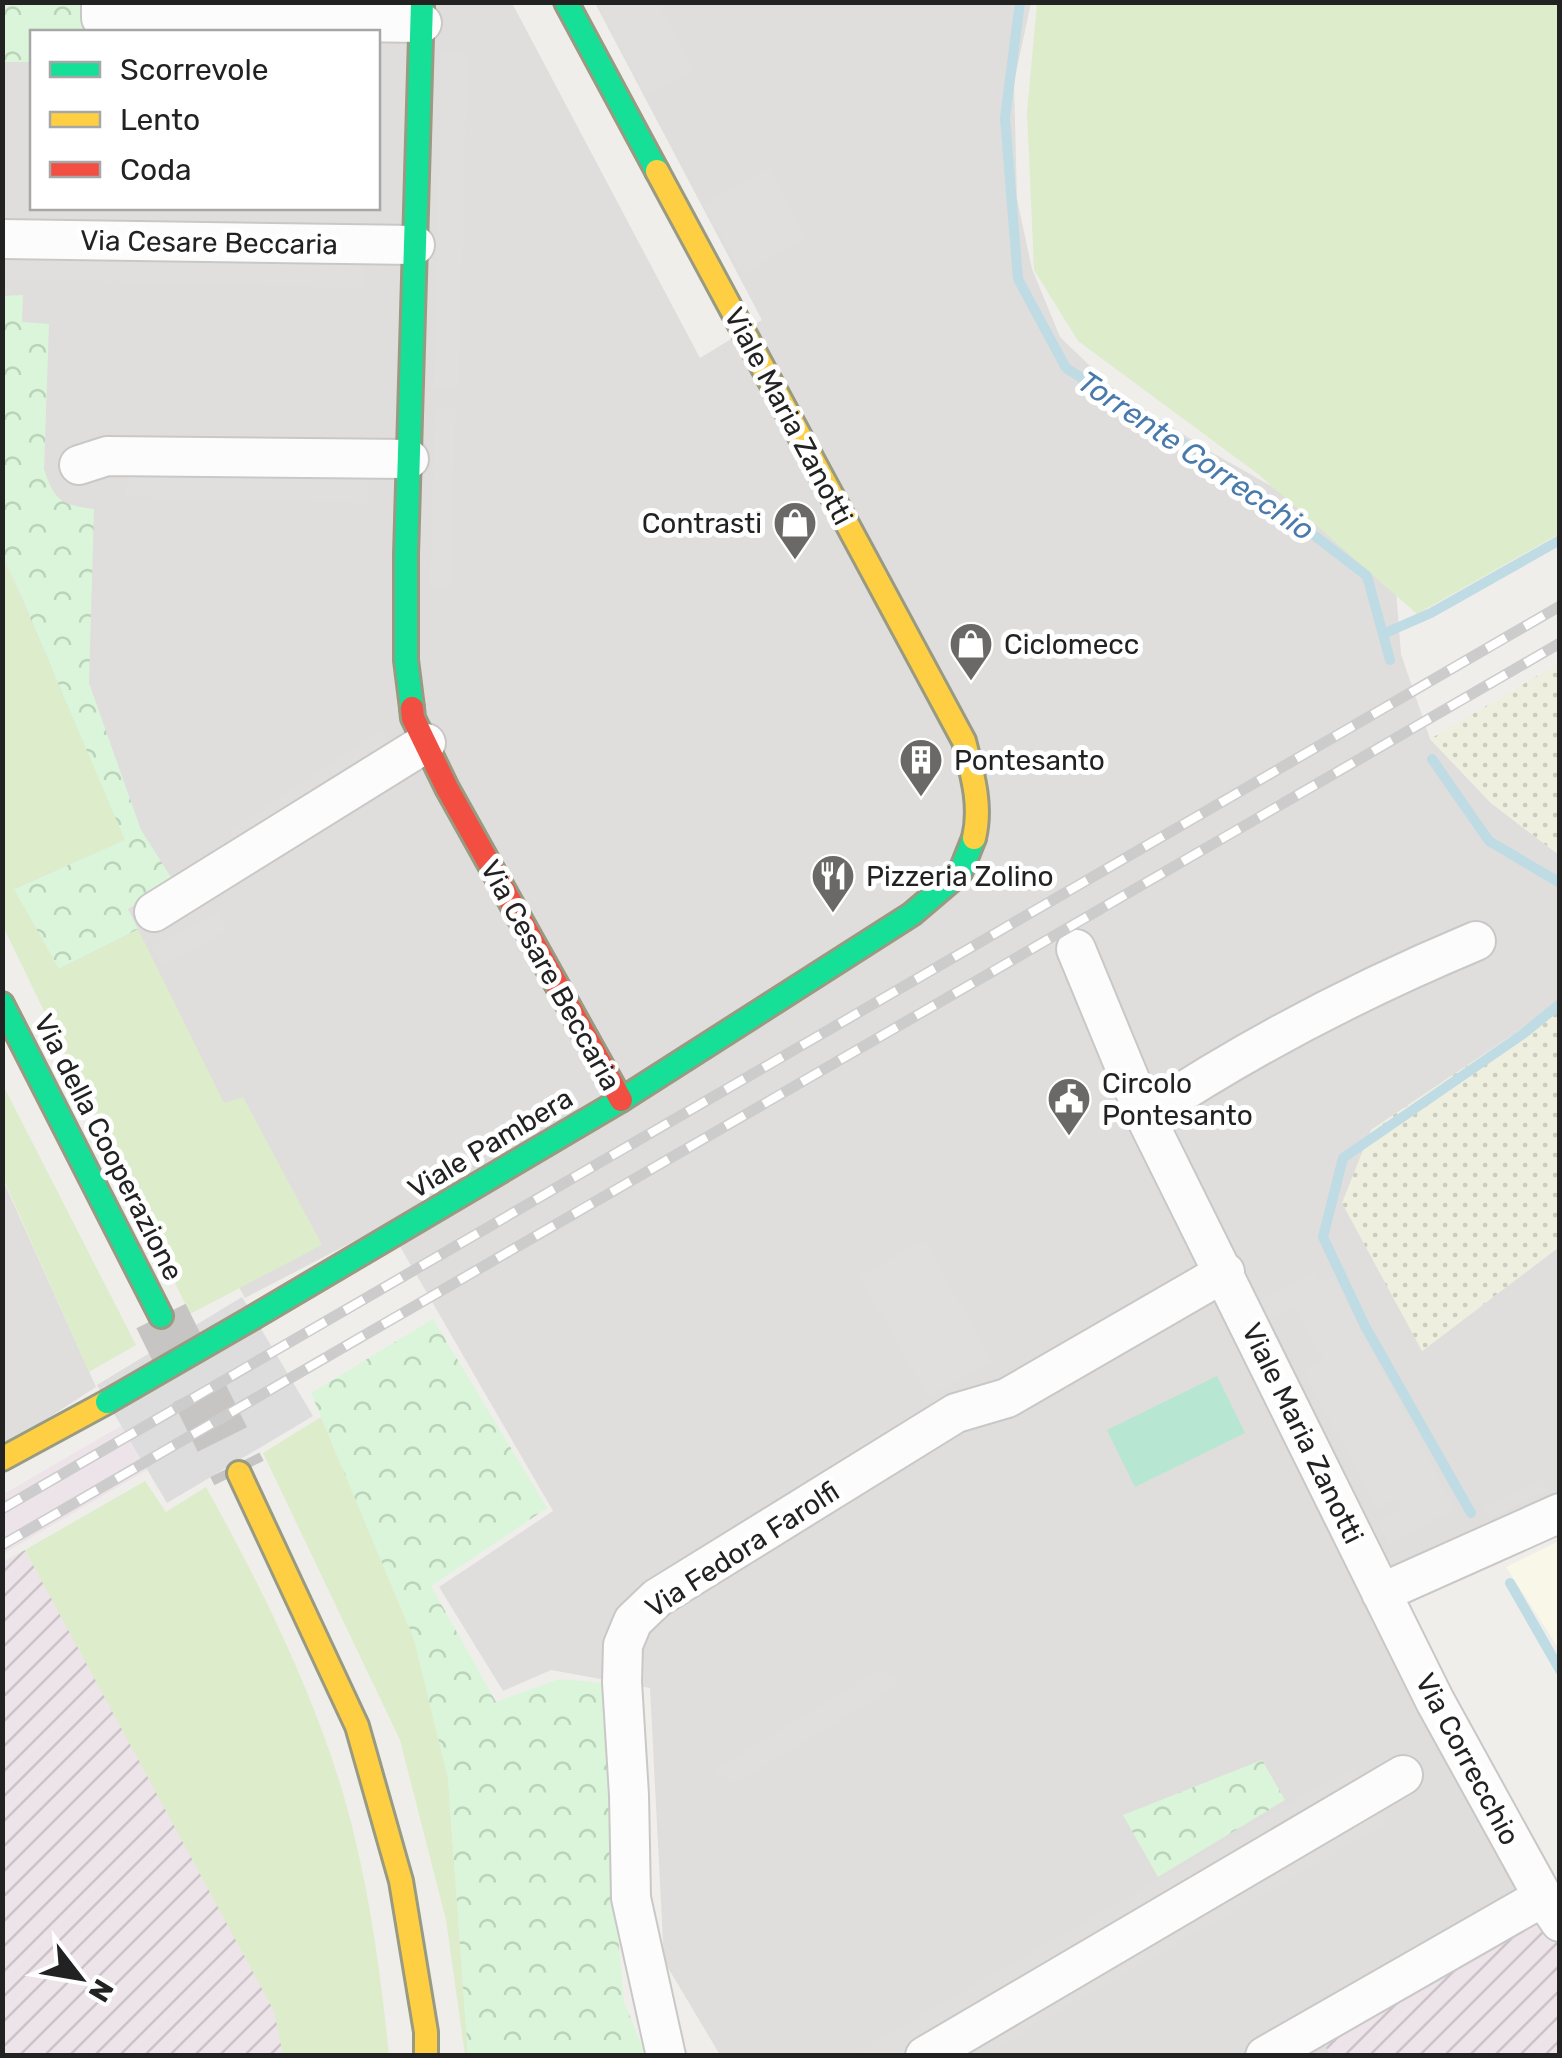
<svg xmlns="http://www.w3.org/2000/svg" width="1562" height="2058" font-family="Rubik,sans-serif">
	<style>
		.residential { fill: #dfdedc; fill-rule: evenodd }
		.industrial { fill: url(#industrial-furrows) }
		.education { fill: #f8f7e8 }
		.railway { fill: #ede4e9 }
		.farmland { fill: url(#farmland-dots) }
		.grass { fill: #ddeccb }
		.park { fill: url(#park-crowns) }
		.pitch { fill: #b7e6d2 }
		.parking { fill: #e0dfde }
		.pier { fill: #dedddd }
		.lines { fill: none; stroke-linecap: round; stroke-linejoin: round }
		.stream { stroke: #bfdbe3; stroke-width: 10 }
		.highway-tunnel { stroke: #c7c5c3; stroke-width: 55; stroke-dasharray: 55 28; stroke-linecap: butt }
		.street-casing { stroke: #c9c8c7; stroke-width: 42 }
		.fast-casing { stroke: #999a82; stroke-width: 28 }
		.slow-casing { stroke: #999a82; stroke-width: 28 }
		.jam-casing { stroke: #999a82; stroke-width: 28 }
		.street { stroke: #fdfcfc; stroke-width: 38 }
		.fast { stroke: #16e098; stroke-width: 22 }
		.slow { stroke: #ffcf43; stroke-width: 22 }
		.jam { stroke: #f24e42; stroke-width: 22 }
		.rail-casing { stroke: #ccc; stroke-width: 11 }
		.rail { stroke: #fff; stroke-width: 8; stroke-dasharray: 22; stroke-linecap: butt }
		.fast-bridge-casing { stroke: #999a82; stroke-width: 28; stroke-linecap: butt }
		.fast-bridge { stroke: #16e098; stroke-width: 22 }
		.labels { text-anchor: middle; stroke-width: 10; stroke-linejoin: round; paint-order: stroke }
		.street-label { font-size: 28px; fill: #222; stroke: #fff }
		.poi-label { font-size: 28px; fill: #222; stroke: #fff; text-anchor: start }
		.water-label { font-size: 30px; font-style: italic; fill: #4a7aab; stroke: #fff }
	</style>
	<defs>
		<pattern id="industrial-furrows" width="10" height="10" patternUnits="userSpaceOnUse" patternTransform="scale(2.5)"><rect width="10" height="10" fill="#ede4e9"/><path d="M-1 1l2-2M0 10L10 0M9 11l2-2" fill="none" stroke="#cbc3c8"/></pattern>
		<pattern id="farmland-dots" width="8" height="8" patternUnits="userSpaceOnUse" patternTransform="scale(2.5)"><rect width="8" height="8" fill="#efefdf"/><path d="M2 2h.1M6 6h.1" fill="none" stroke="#cdcdbf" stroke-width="1.8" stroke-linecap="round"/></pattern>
		<pattern id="park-crowns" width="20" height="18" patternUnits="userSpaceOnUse" patternTransform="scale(2.5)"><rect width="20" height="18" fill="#daf5da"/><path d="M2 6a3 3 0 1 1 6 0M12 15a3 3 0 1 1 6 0" fill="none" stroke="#bbd2bb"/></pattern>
	</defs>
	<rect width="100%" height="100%" fill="#f0eeeb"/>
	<!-- residential -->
	<path class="residential" d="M2,3H512L700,358L762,320L595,3H1031L1014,82L1017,199L1032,269L1060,337L1116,391L1211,452L1361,537L1395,577L1401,654L1430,739L1491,803L1559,855V1004L1371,1130L1422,1351L1559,1247V1503L1392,1586L1553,1896L1311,2025L1331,2055H720L664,1961L650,1688L551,1670L503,1691L439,1587L553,1511L387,1224L245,1298L14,889L54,678L3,554ZM32,32H378V208H32Z
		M2,1178L96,1387L2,1448Z"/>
	<!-- industrial -->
	<path class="industrial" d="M25,1550L302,2055H3L2,1562Z
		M1559,1907V2055H1331L1310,2024Z"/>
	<!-- education -->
	<path class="education" d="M1559,1541V1649L1506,1567Z"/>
	<!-- railway -->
	<path class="railway" d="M138,1416L164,1460L3,1554L2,1495Z"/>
	<!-- farmland -->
	<path class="farmland" d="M1559,663V855L1491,803L1430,739Z
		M1559,1004V1247L1422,1351L1342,1203L1371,1130Z"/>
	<!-- grass -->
	<path class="grass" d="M1037,3H1559V534L1417,614L1258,474L1078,341L1034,270L1027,112Z
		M2,554L126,840L15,888L59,969L138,929L224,1103L243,1097L322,1245L190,1314L3,926Z
		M3,1085L136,1345L89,1372L3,1178Z
		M321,1417L414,1639L448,1778L468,2055H465L446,1920L400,1740L263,1453Z
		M145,1481L166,1512L206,1487C260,1584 311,1687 343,1793C368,1878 380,1967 389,2055H283L274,2011L25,1550Z"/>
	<!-- park -->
	<path class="park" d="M3,3H90L89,32H32V62H3Z
		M23,295L22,322L49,324L44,469C54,501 62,505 94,509L89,683L141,830L174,882L128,909L138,929L59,969L14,889L125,840L3,554L2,296Z
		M433,1319L547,1508L431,1586L496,1702L559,1679L602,1683L615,1904L624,2002L646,2055H468L448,1778L414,1639L311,1393Z
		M1262,1760L1285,1800L1158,1877L1123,1815Z"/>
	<!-- pitch -->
	<path class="pitch" d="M1217,1376L1245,1433L1135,1487L1107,1430Z"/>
	<!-- parking -->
	<path class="parking" d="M598,3H658L693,70L646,94Z
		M441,54H468L458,387H434Z
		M768,168L807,237L743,274L704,205Z
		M3,254L364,263V288L3,279Z
		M435,409H455L451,587L430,586Z
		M127,472L368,478V503L126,497Z
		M381,730L393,752L241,851L229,831Z
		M218,912L227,931L161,965L151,945Z
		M925,1240L992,1362L928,1397L860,1276Z
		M1313,1272L1319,1284L1333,1277L1455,1508L1388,1544L1378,1523L1401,1510L1395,1499L1376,1508L1304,1371L1324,1360L1295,1306L1270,1318L1260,1300Z
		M885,1428L894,1435L640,1595L633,1591Z
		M1543,1479L1548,1490L1489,1519L1484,1508Z
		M881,1669L902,1682L735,1784L714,1770Z
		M1354,1767L1387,1823L983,2055L851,2056Z"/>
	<!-- pier -->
	<path class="pier" d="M242,1297L313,1416L167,1503L97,1385Z"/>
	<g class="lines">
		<!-- stream -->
		<path class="stream" d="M1020,2L1005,118L1018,279L1066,368L1250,486L1367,576L1390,660
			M1383,634L1431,613L1560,540
			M1432,759L1489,841L1560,883
			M1471,1513L1365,1326L1323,1237L1343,1158L1523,1034L1560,1004
			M1510,1583L1560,1670"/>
		<!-- highway-tunnel -->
		<path class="highway-tunnel" d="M161,1316L239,1473"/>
		<defs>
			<path id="street" d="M101,2V18L422,23
				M2,239L415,245
				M79,465L107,456L409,459
				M154,912L426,743
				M1076,949L1145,1116L1435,1701L1543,1897L1560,1922
				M1145,1116C1249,1047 1361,989 1476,941
				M1381,1593L1560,1513
				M666,2056L631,1898L629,1795L622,1682L623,1645L633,1621L657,1598L956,1413L1007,1398L1225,1272
				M925,2056L1403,1775
				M1265,2056L1543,1897"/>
			<path id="fast" d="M566,2L657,171
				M412,708L406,660V555L422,2
				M2,1004L161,1316
				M254,1317L621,1100L912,914L960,873L974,838"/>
			<path id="slow" d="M657,171L964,741C972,773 982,805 974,838
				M2,1459L107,1402
				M239,1473L357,1726L401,1881L426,2032V2056"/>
			<path id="jam" d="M412,708L413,718L447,788L621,1100"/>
		</defs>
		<!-- street casing -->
		<use href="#street" class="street-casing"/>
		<!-- fast casing -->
		<use href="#fast" class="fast-casing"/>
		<!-- slow casing -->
		<use href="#slow" class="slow-casing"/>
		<!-- jam casing -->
		<use href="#jam" class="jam-casing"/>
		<!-- street -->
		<use href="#street" class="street"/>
		<!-- fast -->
		<use href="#fast" class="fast"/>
		<!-- slow -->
		<use href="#slow" class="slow"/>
		<!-- jam -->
		<use href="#jam" class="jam"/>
		<defs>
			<path id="rail" d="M2,1509L1560,606
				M2,1545L1560,643"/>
		</defs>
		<!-- rail casing -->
		<use href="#rail" class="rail-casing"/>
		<!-- rail -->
		<use href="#rail" class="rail"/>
		<defs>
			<path id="fast-bridge" d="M107,1402L254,1317"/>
		</defs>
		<!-- fast-bridge casing -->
		<use href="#fast-bridge" class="fast-bridge-casing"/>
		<!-- fast-bridge -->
		<use href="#fast-bridge" class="fast-bridge"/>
	</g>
	<!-- icons -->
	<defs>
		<symbol id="shop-pin" viewBox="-11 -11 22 30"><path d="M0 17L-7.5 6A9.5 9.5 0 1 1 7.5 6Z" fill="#6a6968" stroke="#fff"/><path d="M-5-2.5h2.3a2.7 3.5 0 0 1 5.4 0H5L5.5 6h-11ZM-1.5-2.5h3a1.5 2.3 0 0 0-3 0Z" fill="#fff"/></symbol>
		<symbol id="building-pin" viewBox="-11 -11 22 30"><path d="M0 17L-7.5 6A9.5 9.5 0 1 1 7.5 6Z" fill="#6a6968" stroke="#fff"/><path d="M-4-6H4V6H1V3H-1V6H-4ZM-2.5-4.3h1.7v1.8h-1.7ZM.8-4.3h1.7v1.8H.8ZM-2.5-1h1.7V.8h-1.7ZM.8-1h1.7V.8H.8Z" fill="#fff"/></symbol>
		<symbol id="restaurant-pin" viewBox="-11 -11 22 30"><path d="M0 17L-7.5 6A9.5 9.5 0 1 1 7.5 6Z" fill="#6a6968" stroke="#fff"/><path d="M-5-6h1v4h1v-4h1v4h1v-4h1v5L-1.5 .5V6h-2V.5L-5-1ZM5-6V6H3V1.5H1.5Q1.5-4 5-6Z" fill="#fff"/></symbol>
		<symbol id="civic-pin" viewBox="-11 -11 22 30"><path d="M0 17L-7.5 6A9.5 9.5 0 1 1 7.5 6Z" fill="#6a6968" stroke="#fff"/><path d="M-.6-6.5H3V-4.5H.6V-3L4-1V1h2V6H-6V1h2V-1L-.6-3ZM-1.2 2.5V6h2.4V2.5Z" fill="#fff"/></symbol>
	</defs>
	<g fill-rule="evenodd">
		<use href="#shop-pin" x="770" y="498" width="50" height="68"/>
		<use href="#shop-pin" x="946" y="619" width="50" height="68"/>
		<use href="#building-pin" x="896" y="735" width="50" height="68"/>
		<use href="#restaurant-pin" x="808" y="851" width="50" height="68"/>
		<use href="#civic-pin" x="1044" y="1074" width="50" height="68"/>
	</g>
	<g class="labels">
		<!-- street labels -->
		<g class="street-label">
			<text transform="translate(209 242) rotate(1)" y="10">Via Cesare Beccaria</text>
			<text transform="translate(789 416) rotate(62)" y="10">Viale Maria Zanotti</text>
			<text transform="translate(551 975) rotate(61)" y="10">Via Cesare Beccaria</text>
			<text transform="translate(490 1143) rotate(-31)" y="10">Viale Pambera</text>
			<text transform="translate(109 1147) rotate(63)" y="10">Via della Cooperazione</text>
			<text transform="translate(1303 1433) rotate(64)" y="10">Viale Maria Zanotti</text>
			<text transform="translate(742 1549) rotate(-33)" y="10">Via Fedora Farolfi</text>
			<text transform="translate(1468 1759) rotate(62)" y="10">Via Correcchio</text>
		</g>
		<!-- poi labels -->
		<g class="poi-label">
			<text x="762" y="533" text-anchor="end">Contrasti</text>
			<text x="1004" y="654">Ciclomecc</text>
			<text x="954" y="770">Pontesanto</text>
			<text x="866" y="886">Pizzeria Zolino</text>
			<text x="1102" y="1093">Circolo<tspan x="1102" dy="32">Pontesanto</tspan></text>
		</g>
		<!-- water labels -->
		<g class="water-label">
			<text transform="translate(1196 456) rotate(34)" y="10">Torrente Correcchio</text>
		</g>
	</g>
	<!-- border -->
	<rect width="1562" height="2058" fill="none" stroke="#222222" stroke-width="10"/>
	<!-- legend -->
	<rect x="30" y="30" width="350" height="180" fill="#ffffff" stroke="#a7a7a7" stroke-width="2.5"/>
	<rect x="50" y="62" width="50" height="15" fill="#16e098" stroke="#a7a7a7" stroke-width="2.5"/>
	<text x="120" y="80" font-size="30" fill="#222222">Scorrevole</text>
	<rect x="50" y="112" width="50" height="15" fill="#ffcf43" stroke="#a7a7a7" stroke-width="2.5"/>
	<text x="120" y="130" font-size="30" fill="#222222">Lento</text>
	<rect x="50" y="162" width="50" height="15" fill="#f24e42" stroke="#a7a7a7" stroke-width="2.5"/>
	<text x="120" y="180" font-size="30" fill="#222222">Coda</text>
	<!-- north arrow -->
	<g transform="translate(80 1978) rotate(121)" stroke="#ffffff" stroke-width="8" paint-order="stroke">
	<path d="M0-8L18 38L0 25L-18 38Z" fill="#222222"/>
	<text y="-15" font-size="28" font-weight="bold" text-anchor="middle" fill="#222222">N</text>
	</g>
</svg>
